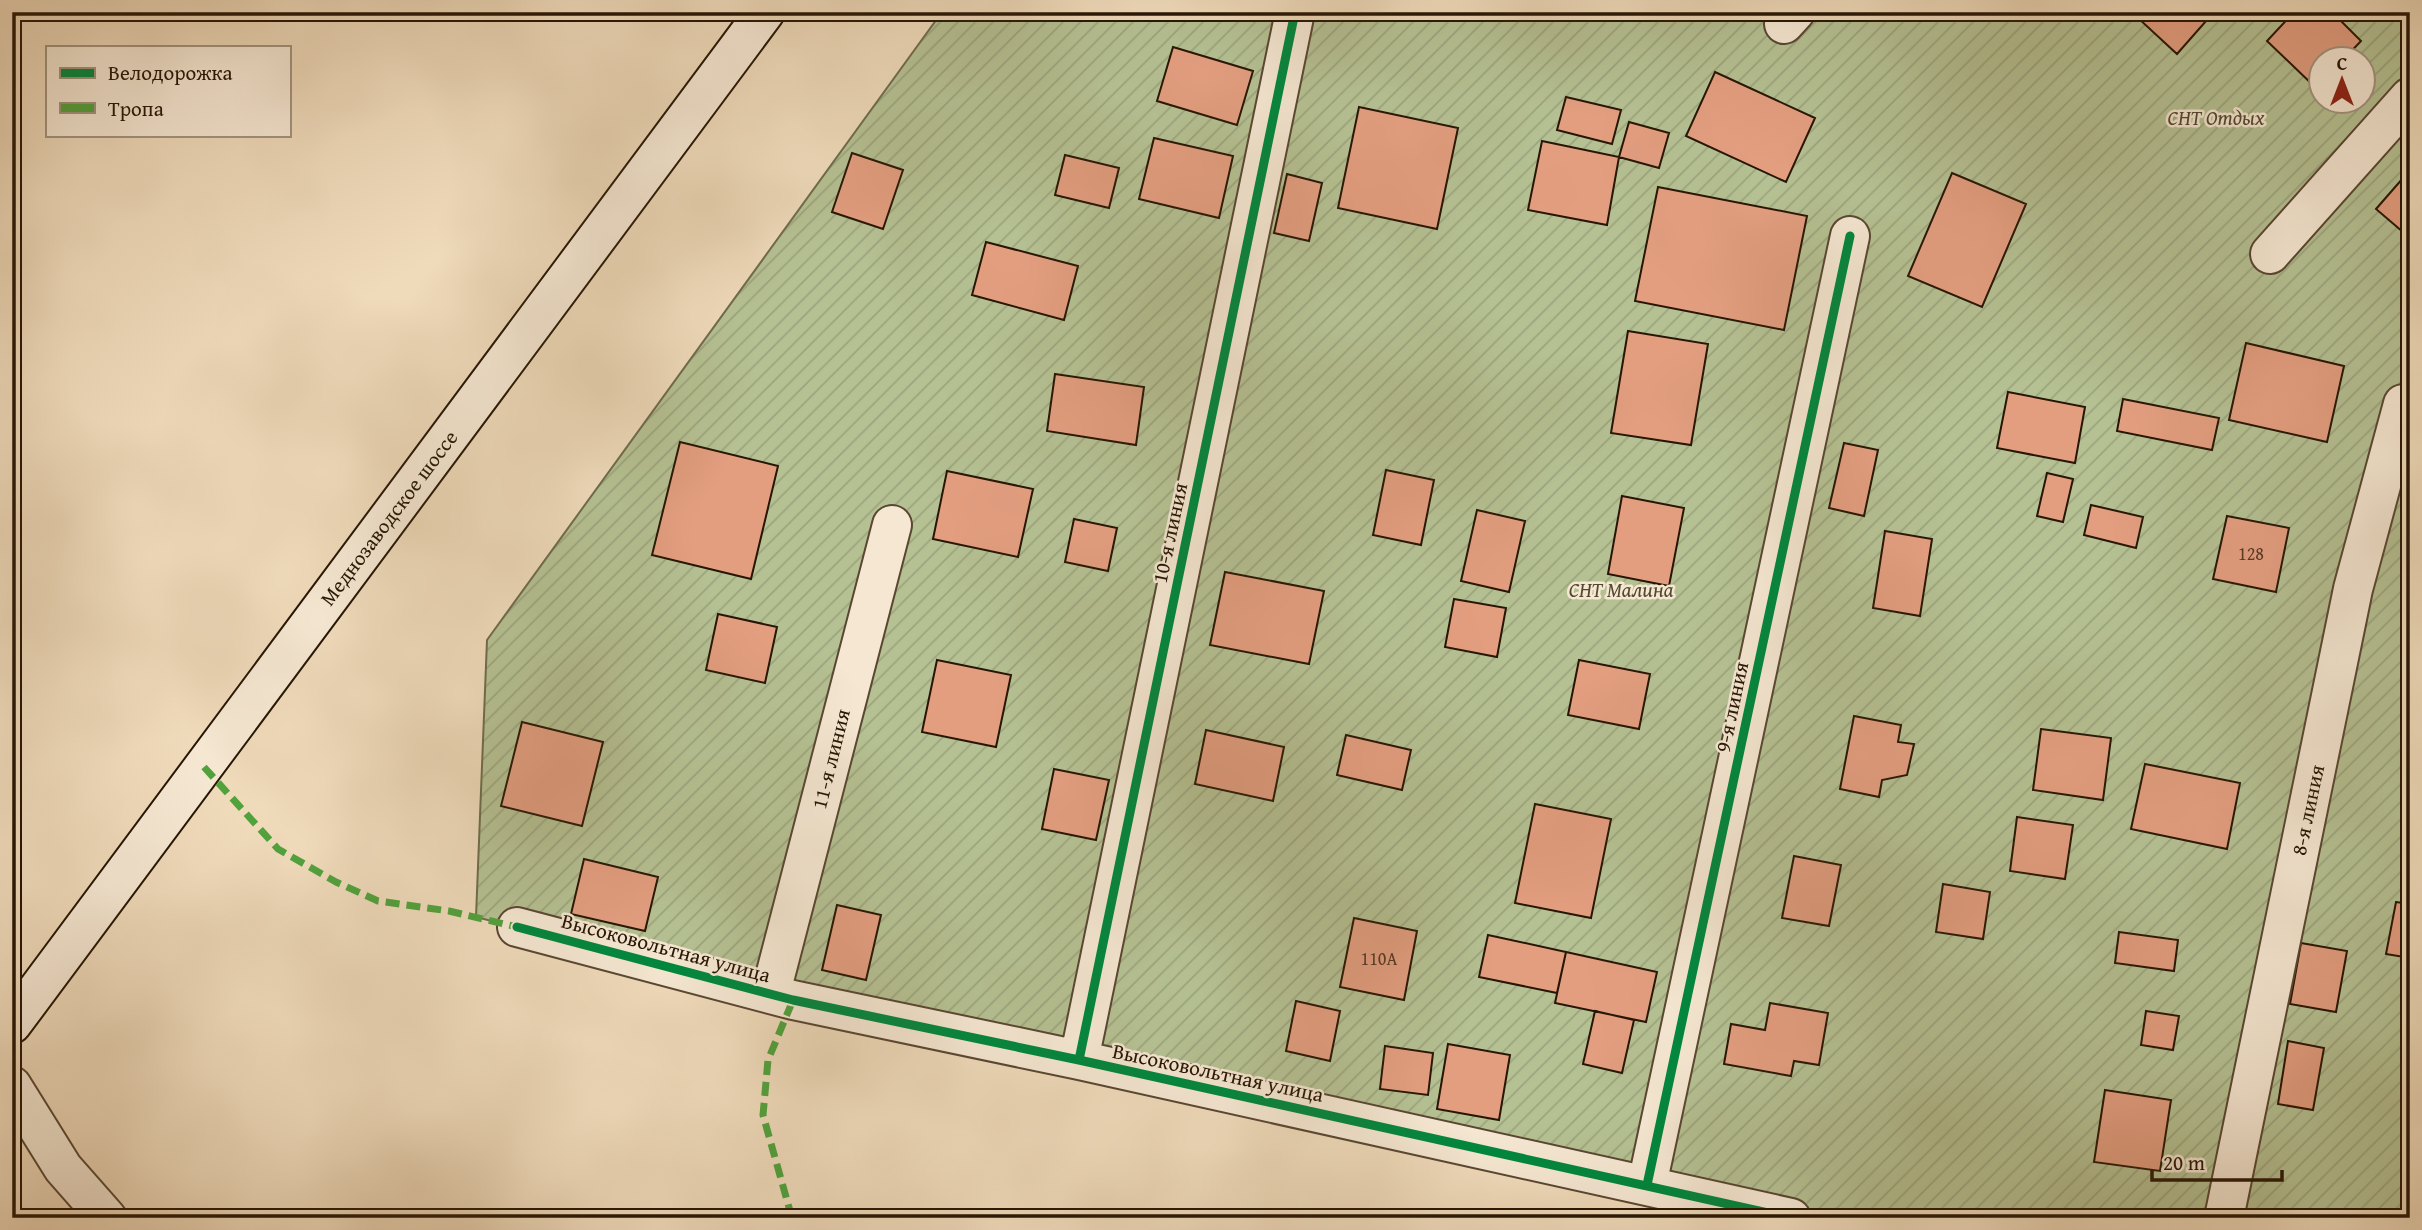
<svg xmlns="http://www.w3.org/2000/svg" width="2422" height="1230" font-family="'Gentium Book Plus',serif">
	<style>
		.garden { fill: url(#garden-furrows); stroke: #6e6c4c; stroke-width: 2; fill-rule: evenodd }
		.building { fill: #e39e80; stroke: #271605; stroke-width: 2 }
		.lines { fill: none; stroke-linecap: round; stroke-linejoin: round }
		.minor-casing { stroke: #594732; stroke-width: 42 }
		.secondary-casing { stroke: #271605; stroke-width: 42 }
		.minor { stroke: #f5e7d2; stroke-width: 38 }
		.secondary { stroke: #f5e7d2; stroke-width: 38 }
		.quiet { stroke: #51a13d; stroke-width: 7; stroke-dasharray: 14 7; stroke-linecap: butt }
		.cycleway-casing { stroke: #f5e7d2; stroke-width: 13 }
		.cycleway { stroke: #00873e; stroke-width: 9 }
		.labels { text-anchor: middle; stroke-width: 5; stroke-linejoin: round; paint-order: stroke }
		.number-label { font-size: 18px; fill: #563824 }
		.park-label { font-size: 21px; font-style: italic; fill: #524930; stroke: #f5e7d2 }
		.street-label { font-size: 21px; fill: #271605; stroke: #f5e7d2 }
	</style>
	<defs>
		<pattern id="garden-furrows" width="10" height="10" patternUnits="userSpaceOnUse" patternTransform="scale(1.75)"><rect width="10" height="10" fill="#b5c193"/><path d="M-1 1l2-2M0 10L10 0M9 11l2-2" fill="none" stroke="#9ca57d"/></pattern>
	</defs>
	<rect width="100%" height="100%" fill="#efdaba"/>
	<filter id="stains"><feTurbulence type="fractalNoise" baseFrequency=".00286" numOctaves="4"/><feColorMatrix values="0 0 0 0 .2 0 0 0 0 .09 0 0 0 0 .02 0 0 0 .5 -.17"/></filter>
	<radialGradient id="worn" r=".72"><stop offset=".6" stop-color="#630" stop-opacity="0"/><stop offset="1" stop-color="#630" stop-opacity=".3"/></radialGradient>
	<!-- garden -->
	<path class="garden" d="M942,12H2410V1218H1791L726,981L476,917L487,640ZM2320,60H2362V102H2320Z"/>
	<!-- building -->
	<path class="building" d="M2143,12H2214L2177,54L2138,18Z
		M2294,12H2332L2361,41L2343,60H2320V82L2315,87L2267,41Z
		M1173,47L1253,71L1237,125L1157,101Z
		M1715,72L1815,118L1786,182L1686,136Z
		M1566,97L1621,110L1612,144L1557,130Z
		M1359,107L1458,128L1437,229L1338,208Z
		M1629,122L1669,133L1659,168L1619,157Z
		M1154,138L1233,156L1219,218L1139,199Z
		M1542,141L1619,157L1607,225L1528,210Z
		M852,153L903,170L883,229L832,212Z
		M1065,155L1119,168L1109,208L1055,195Z
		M2410,170V238L2376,209Z
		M1952,173L2026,204L1982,307L1908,276Z
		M1287,174L1322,183L1309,241L1274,233Z
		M1658,187L1807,216L1784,330L1635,301Z
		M986,242L1078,266L1064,320L972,295Z
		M1628,331L1708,344L1691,445L1611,433Z
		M2246,343L2344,366L2327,442L2229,420Z
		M1055,374L1144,387L1136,445L1047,431Z
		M2008,392L2085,407L2075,463L1997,448Z
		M2123,399L2219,418L2212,450L2117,431Z
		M680,442L778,466L751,579L652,555Z
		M1844,443L1878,450L1864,516L1829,508Z
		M1386,470L1434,480L1421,545L1373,535Z
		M947,471L1033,489L1018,557L933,539Z
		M2047,473L2073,479L2063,522L2037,516Z
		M1622,496L1684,508L1669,586L1608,574Z
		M2091,505L2143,517L2136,548L2084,535Z
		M1477,510L1525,521L1509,592L1461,581Z
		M2227,516L2289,528L2276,592L2213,579Z
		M1074,519L1117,528L1108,571L1065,562Z
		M1885,531L1932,539L1920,616L1873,608Z
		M1225,572L1324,591L1309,664L1210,645Z
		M1454,599L1506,608L1497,657L1445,647Z
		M718,614L777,627L765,683L706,670Z
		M937,660L1011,675L996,747L922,732Z
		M1579,660L1650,674L1639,729L1568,715Z
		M1854,716L1901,725L1898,742L1914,744L1907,775L1882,780L1879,797L1840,789Z
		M522,722L603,742L582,826L501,806Z
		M2041,729L2111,738L2103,800L2033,790Z
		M1206,730L1284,747L1273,801L1195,784Z
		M1346,735L1411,750L1402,790L1337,775Z
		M2145,764L2240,783L2227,849L2131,829Z
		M1054,769L1109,780L1096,840L1042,829Z
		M1535,804L1611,819L1591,918L1515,903Z
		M2017,817L2073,825L2065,879L2010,871Z
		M1794,856L1841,865L1829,926L1782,918Z
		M584,859L658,877L645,931L571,914Z
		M1943,884L1990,892L1983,939L1936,932Z
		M2396,902L2410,904V958L2386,954Z
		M837,905L881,915L866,980L822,970Z
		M1354,918L1417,931L1404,1000L1340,987Z
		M2119,932L2178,940L2174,971L2115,963Z
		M1488,935L1566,952L1557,993L1479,977Z
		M2301,943L2347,951L2336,1012L2290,1004Z
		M1566,952L1657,972L1646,1022L1555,1003Z
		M1296,1001L1340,1011L1330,1061L1286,1051Z
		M1770,1003L1828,1013L1819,1065L1794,1061L1791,1076L1724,1064L1731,1024L1765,1030Z
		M1595,1011L1634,1020L1622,1073L1583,1064Z
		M2146,1011L2179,1016L2173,1050L2141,1045Z
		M2288,1041L2324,1048L2313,1110L2278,1104Z
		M1448,1044L1510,1055L1499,1120L1437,1109Z
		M1385,1046L1433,1053L1428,1095L1380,1089Z
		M2105,1090L2171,1100L2160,1171L2094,1162Z"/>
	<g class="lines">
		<defs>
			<path id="minor" d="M1784,24L1795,12
				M2270,254L2410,97
				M517,927L793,1000L1079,1060L1791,1218
				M771,992L892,525
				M1079,1060L1295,12
				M12,1086L63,1168L107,1218
				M1647,1185L1850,236
				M2224,1218L2353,589L2403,404"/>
			<path id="secondary" d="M12,1024L765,12"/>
		</defs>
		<!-- minor casing -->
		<use href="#minor" class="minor-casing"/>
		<!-- secondary casing -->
		<use href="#secondary" class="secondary-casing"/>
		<!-- minor -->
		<use href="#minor" class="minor"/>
		<!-- secondary -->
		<use href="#secondary" class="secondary"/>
		<!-- quiet -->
		<path class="quiet" d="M204,767L278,849L336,882L378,901L449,911L517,927
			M789,1218L790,1211L763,1115L768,1060L793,1000"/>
		<defs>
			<path id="cycleway" d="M517,927L793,1000L1079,1060L1791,1218
				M1079,1060L1295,12
				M1647,1185L1850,236"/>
		</defs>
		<!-- cycleway casing -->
		<use href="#cycleway" class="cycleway-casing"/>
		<!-- cycleway -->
		<use href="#cycleway" class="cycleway"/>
	</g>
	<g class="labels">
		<!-- number labels -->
		<g class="number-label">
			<text x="2251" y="560">128</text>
			<text x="1379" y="965">110А</text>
		</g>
		<!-- park labels -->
		<g class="park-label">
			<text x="2216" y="125">СНТ Отдых</text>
			<text x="1621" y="597">СНТ Малина</text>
		</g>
		<!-- street labels -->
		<g class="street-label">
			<text transform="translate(389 518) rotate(-53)" y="7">Меднозаводское шоссе</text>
			<text transform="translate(1170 533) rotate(-78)" y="7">10-я линия</text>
			<text transform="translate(1732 707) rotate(-78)" y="7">9-я линия</text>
			<text transform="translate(831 759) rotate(-76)" y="7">11-я линия</text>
			<text transform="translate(2308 810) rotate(-78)" y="7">8-я линия</text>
			<text transform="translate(666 948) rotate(15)" y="7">Высоковольтная улица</text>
			<text transform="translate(1218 1073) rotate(12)" y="7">Высоковольтная улица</text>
		</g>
	</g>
	<!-- margin -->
	<rect width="2422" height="1230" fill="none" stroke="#efdaba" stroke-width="42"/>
	<rect x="14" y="14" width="2394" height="1202" fill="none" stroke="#271605" stroke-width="3.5"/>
	<rect x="21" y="21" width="2380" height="1188" fill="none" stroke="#271605" stroke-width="2"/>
	<!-- legend -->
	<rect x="46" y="46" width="245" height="91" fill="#f5e7d2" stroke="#a39380" stroke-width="2"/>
	<rect x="60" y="68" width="35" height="10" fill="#00873e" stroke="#a39380" stroke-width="2"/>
	<text x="108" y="80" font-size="21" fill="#271605">Велодорожка</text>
	<rect x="60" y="103" width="35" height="10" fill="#51a13d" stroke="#a39380" stroke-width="2"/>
	<text x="108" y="116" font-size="21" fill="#271605">Тропа</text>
	<!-- north arrow -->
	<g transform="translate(2342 80)"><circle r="33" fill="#f5e7d2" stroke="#a39380" stroke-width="2"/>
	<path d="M0-5L12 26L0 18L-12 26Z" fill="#8f2418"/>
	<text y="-10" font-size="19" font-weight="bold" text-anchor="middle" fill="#271605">С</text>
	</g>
	<!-- scale -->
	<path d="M2152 1170v10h130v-10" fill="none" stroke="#271605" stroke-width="3.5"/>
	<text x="2163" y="1170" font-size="21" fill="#271605" stroke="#f5e7d2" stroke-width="5" paint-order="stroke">20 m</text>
	<rect width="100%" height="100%" filter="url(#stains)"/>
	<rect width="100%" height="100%" fill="url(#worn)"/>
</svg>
